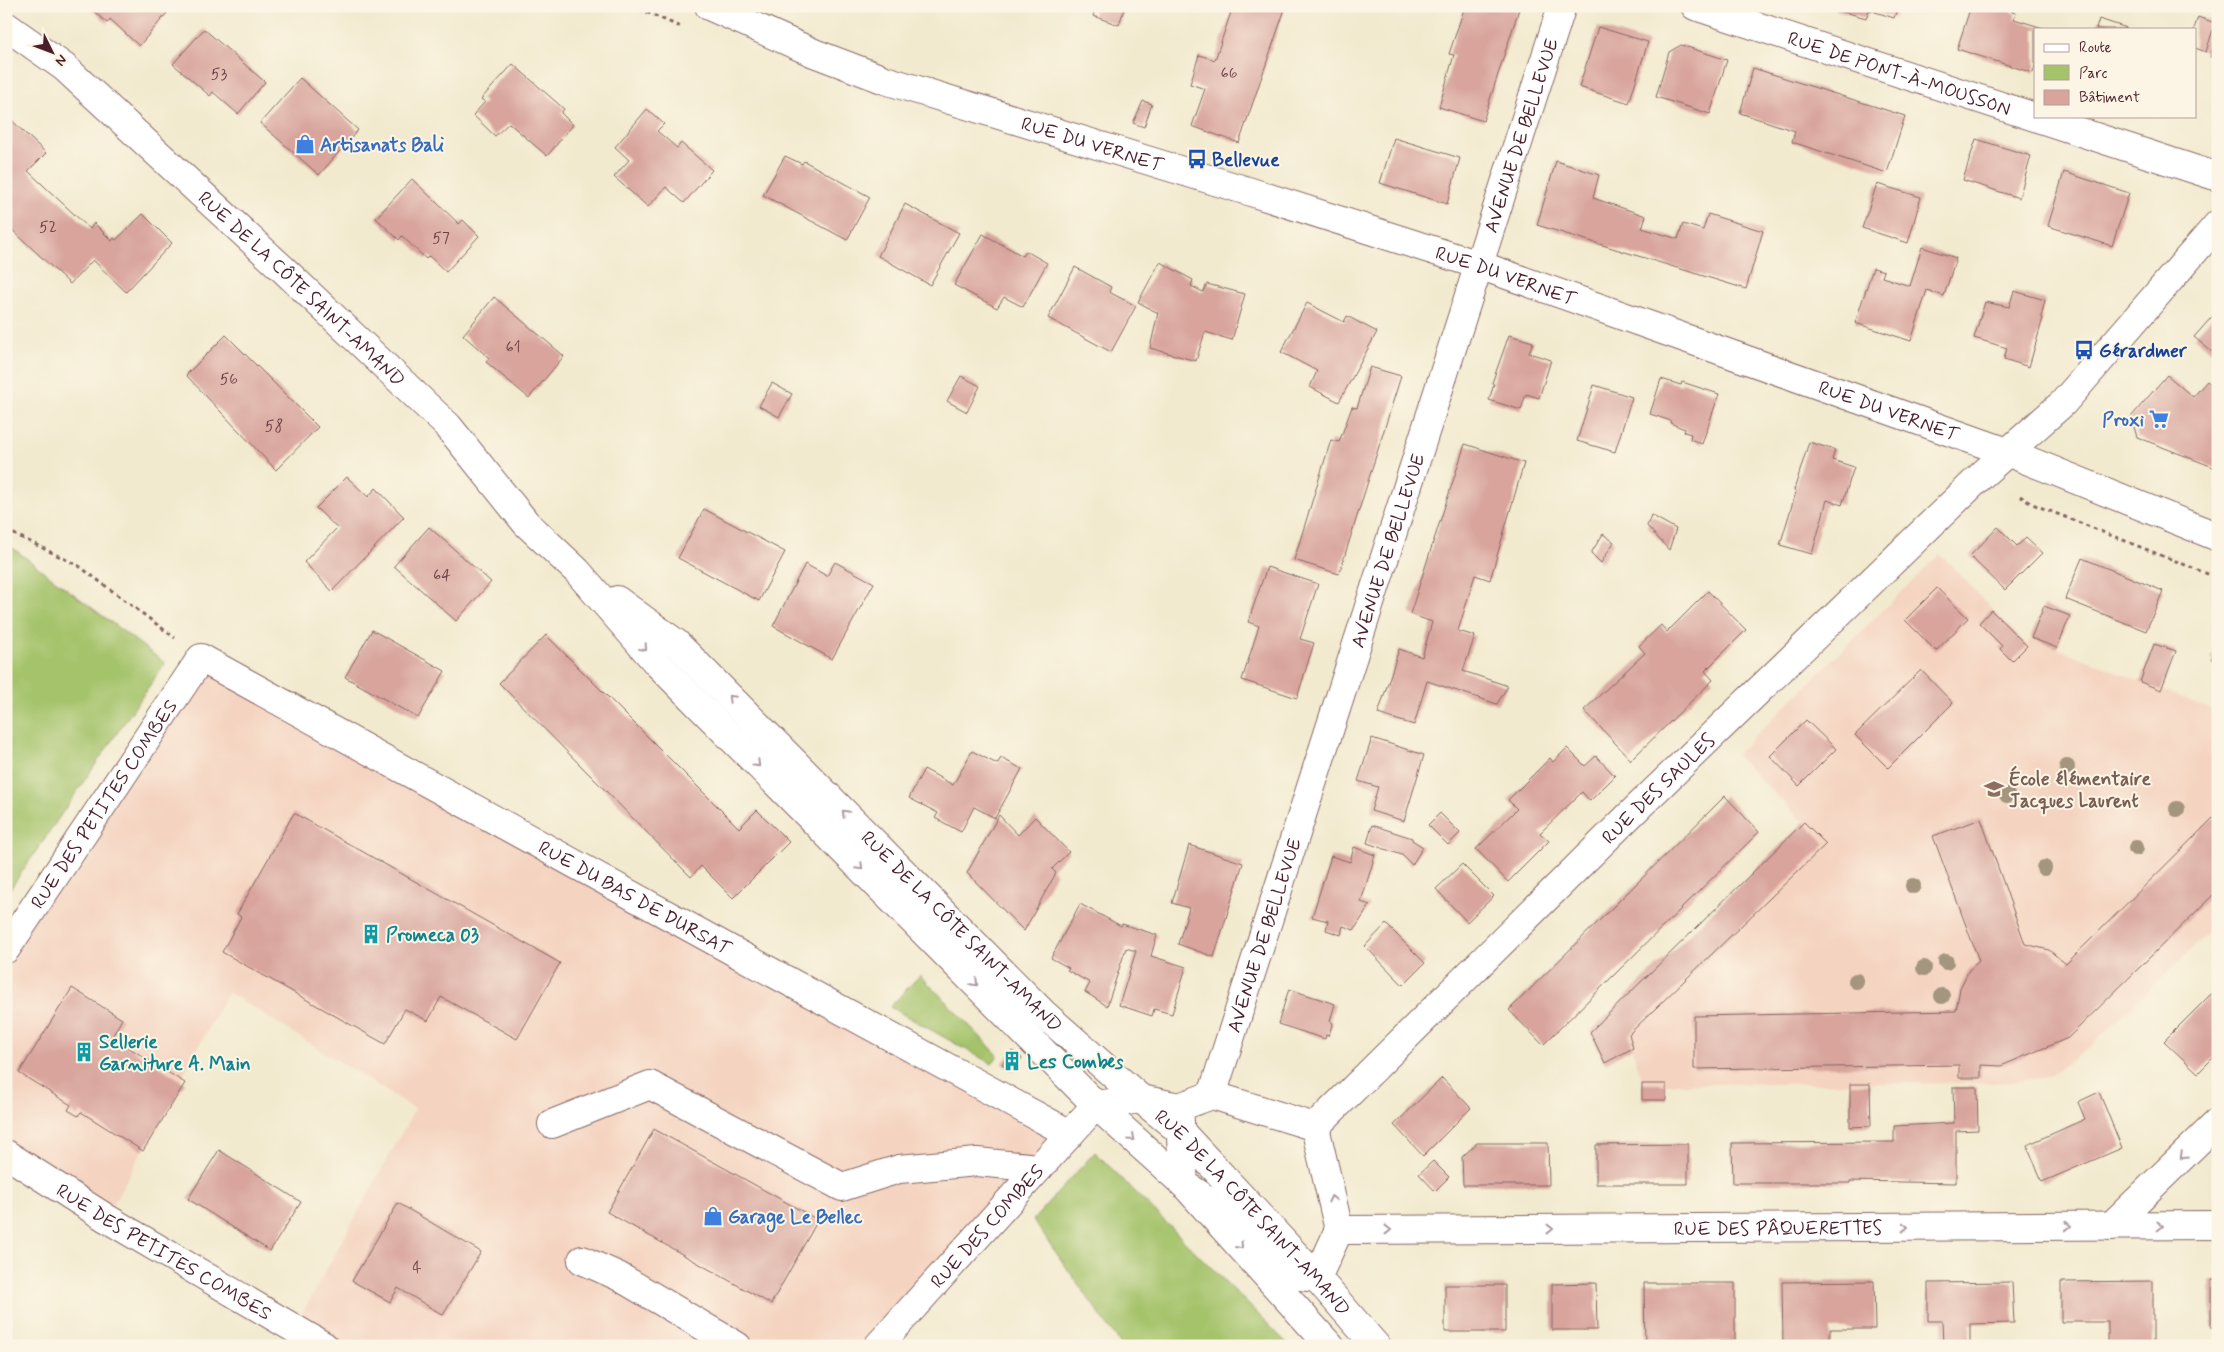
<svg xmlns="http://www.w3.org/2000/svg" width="2224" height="1352" font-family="Mynerve,sans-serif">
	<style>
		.built { fill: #f4d3c0 }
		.green { fill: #a4c36a; stroke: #77714a }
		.building { fill: #d8a49c }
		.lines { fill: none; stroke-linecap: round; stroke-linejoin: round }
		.minor-casing { stroke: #856664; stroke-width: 30 }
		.major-casing { stroke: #856664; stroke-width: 30 }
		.path { stroke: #856664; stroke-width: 3; stroke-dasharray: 4 4; stroke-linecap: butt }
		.minor { stroke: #fff; stroke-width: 28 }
		.major { stroke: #fff; stroke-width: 28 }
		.tree { fill: #a4957f }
		.oneway { stroke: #ae9aa0 }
		.labels { text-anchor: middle; stroke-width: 4; stroke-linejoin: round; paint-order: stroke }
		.number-label { font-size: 16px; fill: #6e4047 }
		.street-label { font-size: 19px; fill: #4a1f2b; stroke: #fcf5e5 }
		.shop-label { font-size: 19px; font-weight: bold; fill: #366cbe; stroke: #fcf5e5; text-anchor: start }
		.transit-label { font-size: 19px; font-weight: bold; fill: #164399; stroke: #fcf5e5; text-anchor: start }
		.education-label { font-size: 19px; font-weight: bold; fill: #785e54; stroke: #fcf5e5; text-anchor: start }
		.culture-label { font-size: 19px; font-weight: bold; fill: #0d838f; stroke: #fcf5e5; text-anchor: start }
	</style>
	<rect width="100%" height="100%" fill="#fcf5e5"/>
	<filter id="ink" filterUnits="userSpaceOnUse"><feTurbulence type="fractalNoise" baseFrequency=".02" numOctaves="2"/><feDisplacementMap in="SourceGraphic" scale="10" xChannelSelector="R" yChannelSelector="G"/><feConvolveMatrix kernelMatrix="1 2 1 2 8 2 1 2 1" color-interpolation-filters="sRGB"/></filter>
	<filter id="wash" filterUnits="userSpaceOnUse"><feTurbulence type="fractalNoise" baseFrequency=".0096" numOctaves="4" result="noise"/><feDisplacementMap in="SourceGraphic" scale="20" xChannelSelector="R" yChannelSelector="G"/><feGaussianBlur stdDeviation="1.12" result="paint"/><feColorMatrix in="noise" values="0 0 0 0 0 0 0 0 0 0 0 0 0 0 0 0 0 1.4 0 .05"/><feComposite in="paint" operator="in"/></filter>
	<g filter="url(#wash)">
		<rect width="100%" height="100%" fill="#f2eacf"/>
		<!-- built -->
		<path class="built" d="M1940,554L2027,646L2031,638L2218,712V923L2088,1049L2048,1077L2005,1083L1642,1084L1629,1034L1825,844L1736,755Z
			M201,658L1070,1134L878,1346H284L415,1109L228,992L106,1218L6,1154V949Z"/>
		<!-- green -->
		<path class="green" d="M6,543L165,663L6,895Z
			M920,975L998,1055L992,1064L890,1007Z
			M1095,1152L1290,1346H1122L1033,1220Z"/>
		<g id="blocks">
			<!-- building -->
			<path class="building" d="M88,6H159L167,13L139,46L110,19L107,23Z
				M1096,6H1125L1119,25L1093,16Z
				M1233,6H1286L1239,143L1192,126L1205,89L1190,84L1199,55L1215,60Z
				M1465,6H1520L1483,121L1439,107L1454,55L1449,54Z
				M1833,6H1898L1894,18L1869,10L1866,18L1837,10Z
				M1971,6H2014L2012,12L2016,13L2014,19L2043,28L2035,29V66L2033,73L1957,49Z
				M2198,17L2215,23L2206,52L2195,48L2194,29Z
				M2099,19L2127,28V29H2096Z
				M1598,27L1648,42L1629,103L1579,87Z
				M204,29L265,82L238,114L213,92L210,96L173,64Z
				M2217,34H2218V60L2210,57Z
				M1681,45L1727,60L1710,114L1656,97L1669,52Z
				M513,64L564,109L561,113L573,125L547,156L509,123L495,136L473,115L485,102L481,99Z
				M1753,68L1905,116L1887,173L1792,142L1795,131L1740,113Z
				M300,78L358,130L319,175L260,123Z
				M1143,101L1152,104L1144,127L1133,123Z
				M647,109L664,124L657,131L677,148L681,143L712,170L684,203L666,187L648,207L614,177L629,160L615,147Z
				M6,115L46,153L28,171L90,229L94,223L112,241L114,238L116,240L143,214L172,243L126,292L93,260L70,284L6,224V194L13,187L6,181Z
				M1394,138L1460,158L1447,204L1380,183Z
				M1976,139L2031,156L2019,198L1963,180Z
				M785,156L802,164L804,161L870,197L847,240L763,195Z
				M1556,161L1599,175L1593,198L1646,216L1642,228L1678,239L1683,224L1703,230L1708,214L1763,231L1746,289L1537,225Z
				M2064,172L2129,193L2112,246L2048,226Z
				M412,179L459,224L463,220L479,236L446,272L429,256L426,259L402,236L399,240L376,218Z
				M1877,184L1921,197L1908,243L1862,228Z
				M905,204L959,233L930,285L878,256Z
				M983,234L1023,256L1026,251L1047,263L1023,307L1004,297L997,308L954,285Z
				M1922,247L1956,258L1944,296L1927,290L1911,341L1855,323L1873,268L1884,271L1882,277L1910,286Z
				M1160,262L1193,280L1191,286L1203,292L1207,284L1245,294L1232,340L1205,332L1196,361L1150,348L1158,313L1138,302Z
				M1075,267L1111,287L1109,292L1136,306L1111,352L1048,318Z
				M2014,291L2045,300L2041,317L2043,318L2029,367L2004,359L2007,348L1974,338L1985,302L2009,307Z
				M494,297L564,356L529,398L486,362L489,358L463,335Z
				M1307,303L1344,322L1347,316L1377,332L1339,402L1310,387L1317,371L1281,352Z
				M2218,310V357L2194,337Z
				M226,335L318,427L276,470L186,375Z
				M1509,335L1533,342L1529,353L1551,360L1539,398L1526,394L1521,410L1489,400L1494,384L1492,383Z
				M1370,367L1401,376L1339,574L1294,560L1331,440L1339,442L1352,407L1357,408Z
				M2167,375L2193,397L2207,381L2218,390V469L2137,437L2131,417Z
				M961,376L980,386L967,412L947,401Z
				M1661,379L1681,385L1682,382L1719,394L1702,444L1690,439L1691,434L1684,432L1685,429L1670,423L1671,421L1650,414Z
				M772,383L792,394L779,417L759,406Z
				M1594,385L1632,397L1615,452L1577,441Z
				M1809,442L1835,450L1832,460L1854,467L1842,505L1827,500L1812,554L1780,545L1796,492L1794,490Z
				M1465,444L1524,463L1490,580L1475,575L1458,631L1475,636L1463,671L1508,686L1497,704L1427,681L1414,725L1378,714L1399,649L1422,657L1432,622L1410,614Z
				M347,477L368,497L376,488L404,517L332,591L304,562L337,528L316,508Z
				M704,509L785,552L759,601L678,558Z
				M1651,515L1676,529L1669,550L1647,526Z
				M429,527L491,582L456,621L394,566Z
				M1998,527L2017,546L2026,538L2042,553L2005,590L1970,556Z
				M1603,534L1614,542L1601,563L1591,553Z
				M2082,558L2163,591L2146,631L2065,599Z
				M835,562L874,583L832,659L773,626L805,564L827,576Z
				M1267,567L1318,584L1300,639L1314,643L1297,698L1242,680L1259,626L1248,622Z
				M1937,588L1968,618L1936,651L1905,620Z
				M1708,591L1746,630L1705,671L1713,680L1631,760L1584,710L1645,653L1639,646L1661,625L1667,632Z
				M2044,606L2070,616L2057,648L2031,638Z
				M1991,610L2027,646L2012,661L2000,649L2002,646L1979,623Z
				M372,630L445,671L418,718L345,677Z
				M546,635L739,828L757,810L789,842L733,898L701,866L691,877L499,683Z
				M2218,642V662L2211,659Z
				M2154,644L2176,651L2161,690L2140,682Z
				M1921,670L1953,703L1888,768L1855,735Z
				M1806,720L1836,749L1799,786L1770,756Z
				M1372,738L1424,755L1404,821L1371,811L1378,787L1358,781Z
				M1567,748L1585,766L1596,756L1615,776L1590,801L1582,792L1540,833L1549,841L1508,882L1476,849L1517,809L1508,800L1550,758L1553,762Z
				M972,751L997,764L1001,758L1022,769L995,818L974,807L961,832L935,818L938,813L909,798L924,769L953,785Z
				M1725,796L1759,832L1543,1045L1509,1010Z
				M294,813L560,963L517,1039L441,997L428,1021L405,1009L385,1044L222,952L241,917L237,914Z
				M1440,813L1460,833L1448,845L1428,825Z
				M999,815L1018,835L1035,817L1069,852L1052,869L1056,873L1024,931L967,873Z
				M2213,818L2218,822V890L2068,1038L2001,1066L1981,1065V1078H1959V1065L1694,1069V1016L1956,1011L1960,988L1969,970L1979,961L1933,836L1981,819L2025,944L2049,950L2066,964Z
				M1804,822L1826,844L1629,1034L1633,1048L1605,1063L1590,1032Z
				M1372,825L1412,838V840L1423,847L1412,865L1402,855L1367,843Z
				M1189,845L1243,863L1214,957L1178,944L1189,908L1172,903Z
				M1354,847L1375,855L1361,902L1370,905L1354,930L1343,926L1341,935L1326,930L1328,921L1312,917L1331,856L1350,862Z
				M1462,864L1494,896L1467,922L1436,889Z
				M1080,904L1121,926L1122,924L1157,935L1151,956L1186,967L1172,1014L1154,1009L1152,1016L1119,1005L1136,951L1126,948L1107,1006L1085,992L1090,983L1067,970L1069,968L1051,958Z
				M1386,924L1425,963L1403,985L1365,946Z
				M2218,987V1053L2198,1073L2164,1041Z
				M72,988L122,1019L112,1037L185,1083L143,1151L81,1112L78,1116L68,1110L71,1105L19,1073Z
				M1289,989L1335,1004L1330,1021L1333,1023L1328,1036L1326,1035L1325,1039L1278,1024Z
				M1012,1051L1022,1058L1013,1071L1002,1064Z
				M1442,1078L1471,1108L1423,1156L1394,1125Z
				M1642,1084H1666V1100H1642Z
				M1850,1084H1870L1871,1126L1850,1127Z
				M1953,1087H1977L1978,1130L1956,1131V1183L1850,1181V1183H1733L1732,1143L1894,1142V1126L1954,1123Z
				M2099,1092L2122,1148L2042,1182L2027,1145L2085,1119L2078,1102Z
				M654,1129L818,1220L771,1304L607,1212Z
				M1477,1143H1548L1549,1185H1463L1462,1157Z
				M1688,1144V1184H1596V1145Z
				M219,1150L301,1202L270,1251L188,1199Z
				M1433,1161L1449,1177L1435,1191L1419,1174Z
				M398,1203L481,1252L443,1315L398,1288L390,1302L352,1281Z
				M2211,1280H2218V1327H2211Z
				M1874,1281L1875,1329H1830V1346H1783L1782,1282Z
				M2153,1281V1346H2108V1322H2061V1282Z
				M2012,1282L2014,1323L1970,1324V1346H1943L1942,1321H1928V1283Z
				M1596,1283L1597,1330H1552V1284Z
				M1644,1283H1735V1341L1690,1342V1346H1645Z
				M1445,1285H1505V1332H1445Z"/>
		</g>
	</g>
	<g filter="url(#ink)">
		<use href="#blocks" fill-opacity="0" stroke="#856664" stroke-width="1"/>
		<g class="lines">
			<defs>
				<g id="minor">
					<path id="s1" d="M709,6L814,53L885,80L1251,192L1479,265L2007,452L2218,537"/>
					<path id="s2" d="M1695,6L2218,177"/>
					<path id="s3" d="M6,949L201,658L740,955L1070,1134"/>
					<path id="s4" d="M1212,1095L1562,6"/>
					<path d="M552,1124L650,1085L842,1187L899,1169L977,1162L1039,1168"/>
					<path id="s5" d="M1315,1127L1637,808L1984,473L2063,403L2218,224"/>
					<path id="s6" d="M6,1154L106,1218L324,1346"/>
					<path d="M2111,1226L2218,1122"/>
					<path id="s7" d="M1339,1230L2218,1225"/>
					<path d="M582,1260L618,1276L737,1346"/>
					<path id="s8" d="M878,1346L1096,1105L1141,1099L1179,1107L1212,1095L1315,1127L1339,1230L1317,1278L1293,1275L1256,1233L1184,1184L1179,1107"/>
				</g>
				<g id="major">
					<path id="s9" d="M6,26L64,67L285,271L448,426L526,523L577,571L657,663L1096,1105L1184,1184L1330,1346"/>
					<path id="s10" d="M617,600L676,643L1044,1014L1141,1099L1180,1131L1317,1278L1376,1346"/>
				</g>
			</defs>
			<!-- minor casing -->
			<use href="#minor" class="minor-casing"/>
			<!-- major casing -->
			<use href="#major" class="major-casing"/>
			<!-- path -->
			<path class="path" d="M632,6L681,27
				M2020,496L2030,503L2218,578
				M6,530L79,566L175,638"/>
			<!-- minor -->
			<use href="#minor" class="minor"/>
			<!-- major -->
			<use href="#major" class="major"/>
		</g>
		<!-- trees -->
		<g class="tree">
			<circle cx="2067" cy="767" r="8"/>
			<circle cx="2007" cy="795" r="8"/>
			<circle cx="2177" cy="809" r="8"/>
			<circle cx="2136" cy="848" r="8"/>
			<circle cx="2044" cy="868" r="8"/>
			<circle cx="1913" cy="886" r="8"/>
			<circle cx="1946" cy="962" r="8"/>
			<circle cx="1924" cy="968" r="8"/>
			<circle cx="1856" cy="981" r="8"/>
			<circle cx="1942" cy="996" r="8"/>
		</g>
		<!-- one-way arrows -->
		<defs><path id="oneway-chevron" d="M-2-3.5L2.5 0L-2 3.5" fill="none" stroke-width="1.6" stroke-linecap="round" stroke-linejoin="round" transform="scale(1.25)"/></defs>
		<g class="oneway">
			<use href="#oneway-chevron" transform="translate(644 648) rotate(49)"/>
			<use href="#oneway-chevron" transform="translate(731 698) rotate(-135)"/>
			<use href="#oneway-chevron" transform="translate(757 764) rotate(45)"/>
			<use href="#oneway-chevron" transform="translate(845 813) rotate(-135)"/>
			<use href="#oneway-chevron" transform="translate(860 867) rotate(45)"/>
			<use href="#oneway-chevron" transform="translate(975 983) rotate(45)"/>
			<use href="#oneway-chevron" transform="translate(1132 1138) rotate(42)"/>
			<use href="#oneway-chevron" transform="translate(2183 1156) rotate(136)"/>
			<use href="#oneway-chevron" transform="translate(1332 1199) rotate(-103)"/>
			<use href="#oneway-chevron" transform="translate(2068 1226)"/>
			<use href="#oneway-chevron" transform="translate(2160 1226) rotate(-1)"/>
			<use href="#oneway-chevron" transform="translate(1905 1227)"/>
			<use href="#oneway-chevron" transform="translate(1550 1229)"/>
			<use href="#oneway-chevron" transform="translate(1388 1230)"/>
			<use href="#oneway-chevron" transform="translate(1240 1246) rotate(48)"/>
		</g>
	</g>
	<!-- icons -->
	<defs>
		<symbol id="shop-bare" viewBox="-9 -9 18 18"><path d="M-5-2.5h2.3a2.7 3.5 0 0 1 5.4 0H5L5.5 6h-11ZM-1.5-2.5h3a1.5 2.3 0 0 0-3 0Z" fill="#3f7fe0" stroke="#fcf5e5" stroke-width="2.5" paint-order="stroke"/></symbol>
		<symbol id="bus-bare" viewBox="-9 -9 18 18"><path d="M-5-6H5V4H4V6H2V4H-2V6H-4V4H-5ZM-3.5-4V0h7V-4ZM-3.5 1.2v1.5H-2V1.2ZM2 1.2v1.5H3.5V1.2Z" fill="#1a4fb4" stroke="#fcf5e5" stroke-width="2.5" paint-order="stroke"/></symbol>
		<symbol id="supermarket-bare" viewBox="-9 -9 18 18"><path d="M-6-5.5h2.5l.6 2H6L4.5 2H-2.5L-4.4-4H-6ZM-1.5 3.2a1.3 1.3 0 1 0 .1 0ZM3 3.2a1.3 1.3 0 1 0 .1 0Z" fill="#3f7fe0" stroke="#fcf5e5" stroke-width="2.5" paint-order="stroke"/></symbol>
		<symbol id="school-bare" viewBox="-9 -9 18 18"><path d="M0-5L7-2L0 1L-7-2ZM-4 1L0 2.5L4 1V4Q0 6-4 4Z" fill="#8d6e63" stroke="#fcf5e5" stroke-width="2.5" paint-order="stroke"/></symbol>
		<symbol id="building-bare" viewBox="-9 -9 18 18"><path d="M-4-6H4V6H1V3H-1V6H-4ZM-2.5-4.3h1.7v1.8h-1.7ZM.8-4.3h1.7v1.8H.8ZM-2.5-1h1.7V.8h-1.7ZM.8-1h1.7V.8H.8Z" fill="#0f9aa8" stroke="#fcf5e5" stroke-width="2.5" paint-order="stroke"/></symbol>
	</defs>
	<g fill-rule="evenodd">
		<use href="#shop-bare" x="291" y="130" width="28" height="28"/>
		<use href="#bus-bare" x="1183" y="145" width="28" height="28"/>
		<use href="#bus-bare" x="2070" y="336" width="28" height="28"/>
		<use href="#supermarket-bare" x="2145" y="405" width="28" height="28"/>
		<use href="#school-bare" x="1980" y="775" width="28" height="28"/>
		<use href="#building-bare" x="357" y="920" width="28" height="28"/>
		<use href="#building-bare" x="70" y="1038" width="28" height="28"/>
		<use href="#building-bare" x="998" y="1047" width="28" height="28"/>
		<use href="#shop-bare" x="699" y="1202" width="28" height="28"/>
	</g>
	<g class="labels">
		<!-- number labels -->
		<g class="number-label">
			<text x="1229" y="78">66</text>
			<text x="219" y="79">53</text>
			<text x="48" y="232">52</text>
			<text x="441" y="243">57</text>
			<text x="513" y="352">61</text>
			<text x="229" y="384">56</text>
			<text x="274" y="431">58</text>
			<text x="442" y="580">64</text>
			<text x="417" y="1272">4</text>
		</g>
		<!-- street labels -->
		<g class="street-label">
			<text dy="7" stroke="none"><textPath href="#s2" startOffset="215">RUE DE PONT-À-MOUSSON</textPath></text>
			<text dy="7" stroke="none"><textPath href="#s4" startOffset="1008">AVENUE DE BELLEVUE</textPath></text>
			<text dy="7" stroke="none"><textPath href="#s1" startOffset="408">RUE DU VERNET</textPath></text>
			<text dy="7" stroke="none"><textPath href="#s1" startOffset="842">RUE DU VERNET</textPath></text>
			<text dy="7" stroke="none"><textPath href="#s9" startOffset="396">RUE DE LA CÔTE SAINT-AMAND</textPath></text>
			<text dy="7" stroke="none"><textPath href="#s1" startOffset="1248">RUE DU VERNET</textPath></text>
			<text dy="7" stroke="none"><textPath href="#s4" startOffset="572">AVENUE DE BELLEVUE</textPath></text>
			<text dy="7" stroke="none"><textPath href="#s5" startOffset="482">RUE DES SAULES</textPath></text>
			<text dy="7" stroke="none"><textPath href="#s3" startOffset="175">RUE DES PETITES COMBES</textPath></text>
			<text dy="7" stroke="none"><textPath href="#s3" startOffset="846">RUE DU BAS DE DURSAT</textPath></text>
			<text dy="7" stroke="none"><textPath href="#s10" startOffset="479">RUE DE LA CÔTE SAINT-AMAND</textPath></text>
			<text dy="7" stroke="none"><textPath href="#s4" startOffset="168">AVENUE DE BELLEVUE</textPath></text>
			<text dy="7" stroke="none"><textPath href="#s10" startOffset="884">RUE DE LA CÔTE SAINT-AMAND</textPath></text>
			<text dy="7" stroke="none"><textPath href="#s8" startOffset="162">RUE DES COMBES</textPath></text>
			<text dy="7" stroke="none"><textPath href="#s7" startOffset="439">RUE DES PÂQUERETTES</textPath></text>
			<text dy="7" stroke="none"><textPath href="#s6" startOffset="186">RUE DES PETITES COMBES</textPath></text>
		</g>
		<!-- shop labels -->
		<g class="shop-label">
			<text x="320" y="151">Artisanats Bali</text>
			<text x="2144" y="426" text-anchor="end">Proxi</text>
			<text x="728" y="1223">Garage Le Bellec</text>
		</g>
		<!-- transit labels -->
		<g class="transit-label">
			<text x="1212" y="166">Bellevue</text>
			<text x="2099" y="357">Gérardmer</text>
		</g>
		<!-- education labels -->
		<g class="education-label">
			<text x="2009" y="785">École élémentaire<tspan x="2009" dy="22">Jacques Laurent</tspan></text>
		</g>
		<!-- culture labels -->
		<g class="culture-label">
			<text x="386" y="941">Promeca 03</text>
			<text x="99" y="1048">Sellerie<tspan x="99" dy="22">Garniture A. Main</tspan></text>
			<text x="1027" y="1068">Les Combes</text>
		</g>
	</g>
	<!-- margin -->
	<rect width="2224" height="1352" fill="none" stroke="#fcf5e5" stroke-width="25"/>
	<!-- legend -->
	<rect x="2034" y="28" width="162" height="90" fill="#fcf5e5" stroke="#b59f9b"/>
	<rect x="2044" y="44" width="25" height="8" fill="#ffffff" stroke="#b59f9b"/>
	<text x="2079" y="52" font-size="15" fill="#4a1f2b">Route</text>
	<rect x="2044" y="65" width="25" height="15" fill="#a4c36a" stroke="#b59f9b"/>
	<text x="2079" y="78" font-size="15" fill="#4a1f2b">Parc</text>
	<rect x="2044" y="90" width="25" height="15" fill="#d8a49c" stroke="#b59f9b"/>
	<text x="2079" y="102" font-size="15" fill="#4a1f2b">Bâtiment</text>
	<!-- north arrow -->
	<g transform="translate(52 52) rotate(132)" stroke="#fcf5e5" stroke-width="4" paint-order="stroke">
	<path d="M0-4L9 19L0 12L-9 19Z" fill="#4a1f2b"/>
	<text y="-8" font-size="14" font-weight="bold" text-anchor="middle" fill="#4a1f2b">N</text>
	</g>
</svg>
